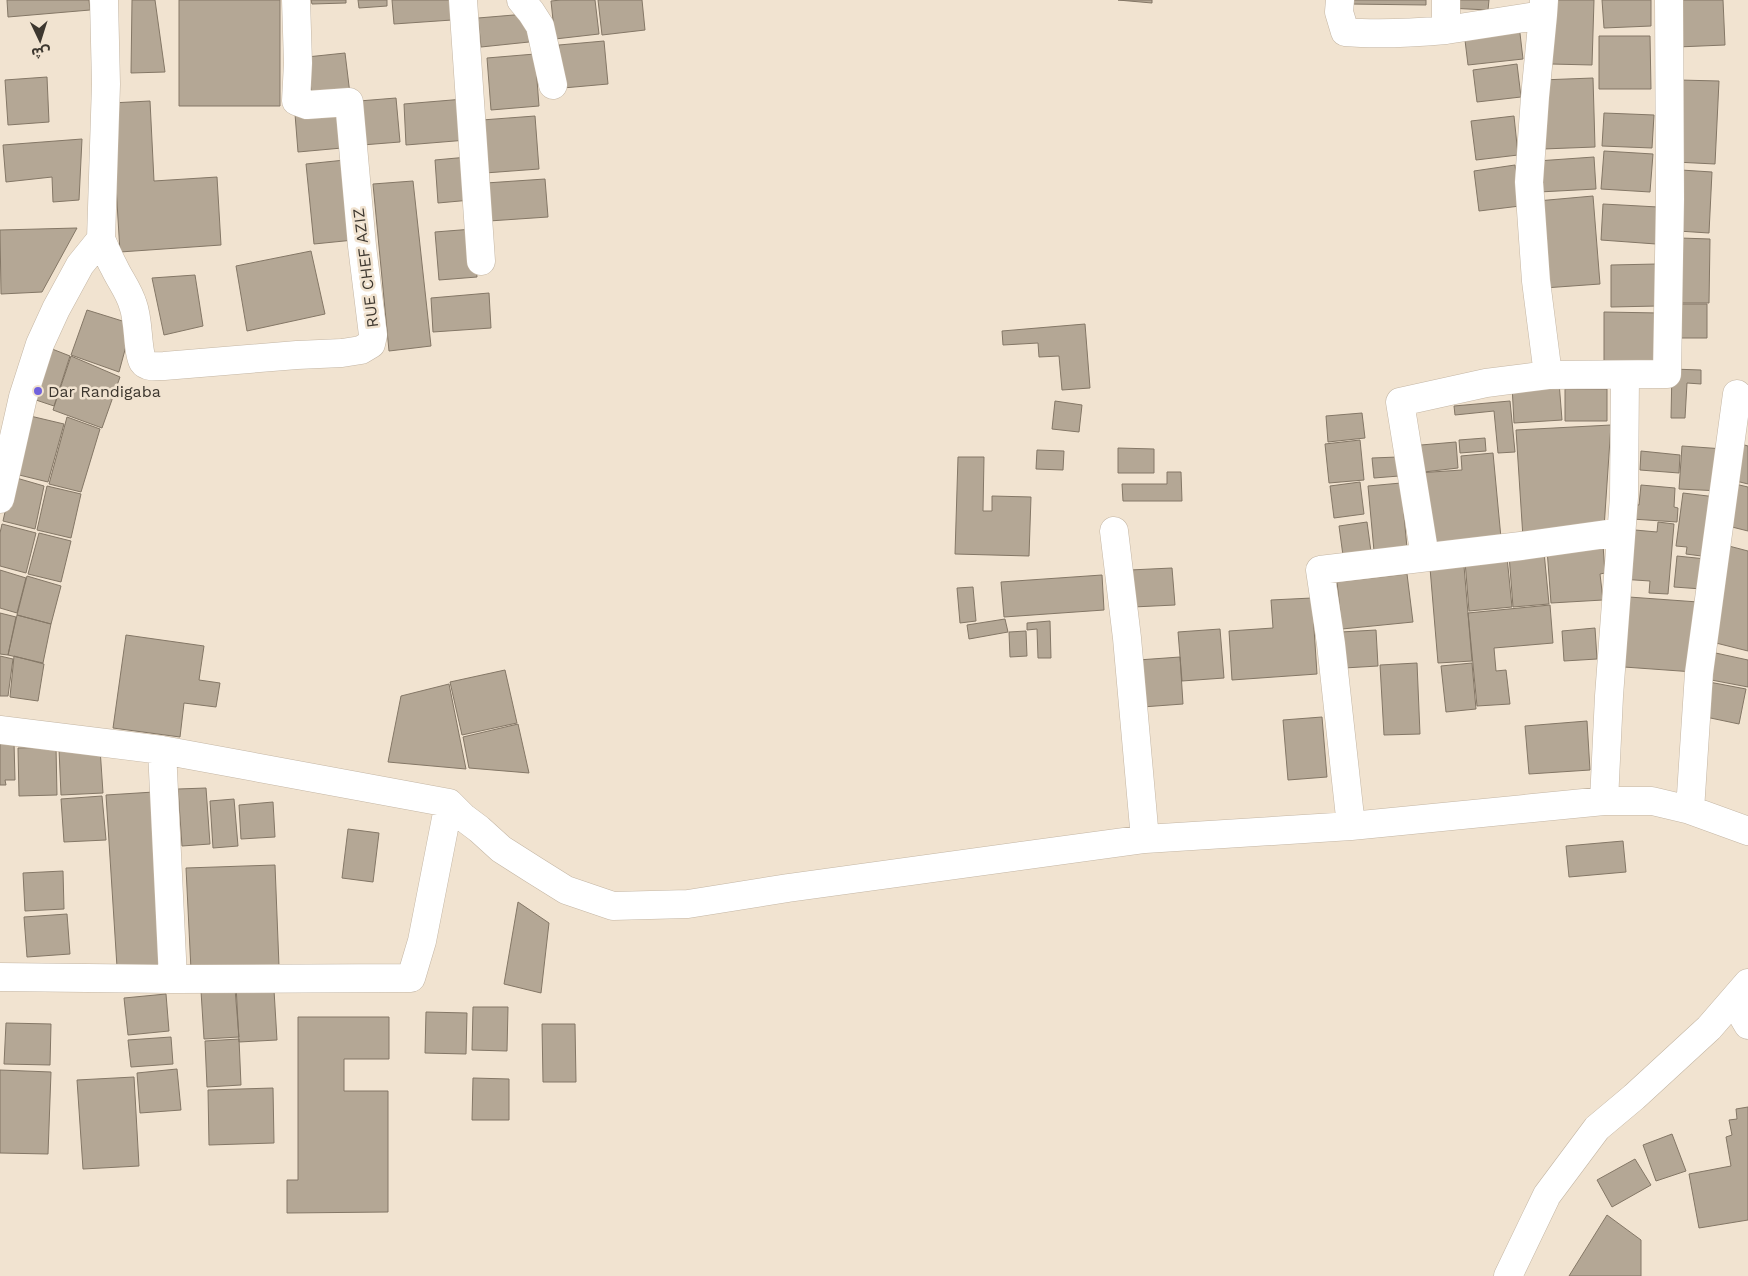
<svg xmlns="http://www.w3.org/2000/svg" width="1748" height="1276" font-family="'Work Sans','Noto Sans Arabic',sans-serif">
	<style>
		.building { fill: #b4a795; stroke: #847766 }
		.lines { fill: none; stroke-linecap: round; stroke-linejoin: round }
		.minor-casing { stroke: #c4b6a4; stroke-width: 29 }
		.minor { stroke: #fff; stroke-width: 28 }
		.poi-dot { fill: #7262dc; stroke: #f1e3d0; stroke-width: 2 }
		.labels { text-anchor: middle; stroke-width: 5; stroke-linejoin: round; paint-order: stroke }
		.street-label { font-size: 16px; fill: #3d372f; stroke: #f1e3d0 }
		.poi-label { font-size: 16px; fill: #3d372f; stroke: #f1e3d0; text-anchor: start }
	</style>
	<rect width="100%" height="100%" fill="#f1e3d0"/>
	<!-- building -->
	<path class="building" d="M7,0H89L90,10L8,17Z
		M132,0H155L165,72L131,73Z
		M179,0H280V106H179Z
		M311,0H346V3L312,4Z
		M358,0H387V6L359,8Z
		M392,0H451L452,20L394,24Z
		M561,0H595L599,34L555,39L551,1Z
		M598,0H642L645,30L602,35Z
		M1118,0H1152V3Z
		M1349,0H1426V5L1349,4Z
		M1448,0H1489L1488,10L1448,8Z
		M1553,0H1594L1592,65L1551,64Z
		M1602,0H1651V26L1604,28Z
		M1675,0H1723L1725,45L1677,47Z
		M526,14L529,42L481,47L478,18Z
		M1519,25L1523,59L1468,65L1464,32Z
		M1599,36H1650L1651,89H1599Z
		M604,41L608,84L563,88L559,45Z
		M345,53L350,94L312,98L307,57Z
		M535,54L539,106L491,110L487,58Z
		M1517,64L1521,97L1477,102L1473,70Z
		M47,77L49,122L8,125L5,80Z
		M1593,78L1595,147L1543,149L1541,80Z
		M1679,80L1719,81L1715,164L1675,162Z
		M396,98L400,142L362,145L359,101Z
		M464,99L467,140L406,145L404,104Z
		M150,101L154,181L217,177L221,245L120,252L111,103Z
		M338,110L342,148L298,152L295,114Z
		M1604,113L1654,115L1652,148L1602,146Z
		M535,116L539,169L485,173L482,120Z
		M1514,116L1518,155L1476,160L1471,121Z
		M82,139L79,200L53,202L52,177L6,182L3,145Z
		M1604,151L1653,154L1650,192L1601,189Z
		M468,157L471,200L438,203L435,160Z
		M1594,157L1596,189L1539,192L1537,161Z
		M345,160L354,240L314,244L306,164Z
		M1515,165L1520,206L1479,211L1474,171Z
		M1681,170L1712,172L1709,233L1678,231Z
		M545,179L548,217L489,221L486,183Z
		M413,181L431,346L389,351L373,184Z
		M1593,196L1600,284L1544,288L1537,201Z
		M1603,204L1658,207L1656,244L1601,240Z
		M77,228L42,292L1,294L0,230Z
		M473,229L477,277L439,280L435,232Z
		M1680,238L1710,239L1709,303H1679Z
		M311,251L325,314L247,331L236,266Z
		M1657,264L1658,306L1611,307V265Z
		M195,275L203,326L164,335L152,278Z
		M489,293L491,328L433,332L431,298Z
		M1680,304H1707V338H1679Z
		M87,310L132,324L119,372L71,355Z
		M1604,312L1659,313L1658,361H1604Z
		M1085,324L1090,388L1062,390L1059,356L1039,357L1038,343L1003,345L1002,331Z
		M47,347L70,356L54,406L27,397Z
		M71,356L120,377L102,428L53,410Z
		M1672,369L1701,370V384L1687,383L1685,418H1671Z
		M1559,382L1562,420L1514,423L1512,385Z
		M1565,389H1607V421H1565Z
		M1055,401L1082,405L1079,432L1052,429Z
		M1510,401L1515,452L1498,453L1494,411L1455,415L1454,406Z
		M1362,413L1365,438L1328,442L1326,416Z
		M26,415L64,424L48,482L11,473Z
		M67,417L100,429L81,492L49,484Z
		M1611,425L1604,528L1523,538L1516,430Z
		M1485,438L1486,451L1460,453L1459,440Z
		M1360,440L1364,480L1329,483L1325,444Z
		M1456,442L1458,468L1424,472L1421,445Z
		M1741,444L1748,446V484L1732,480Z
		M1682,446L1724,449L1721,491L1679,489Z
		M1118,448L1154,449V473H1118Z
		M1037,450L1064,451L1063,470L1036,469Z
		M1641,451L1680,455L1679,473L1640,470Z
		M1493,453L1501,538L1427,545L1417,473L1462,470L1461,456Z
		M958,457H984L983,511H992V496L1031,497L1029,556L955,554Z
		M1398,457L1399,476L1374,478L1372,458Z
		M1167,472H1181L1182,501H1123L1122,484H1167Z
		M13,477L44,486L35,529L3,521Z
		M1360,482L1364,514L1334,518L1330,486Z
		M1401,483L1407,548L1374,551L1368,486Z
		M1735,484L1748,487V531L1724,525Z
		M1641,485L1675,488L1674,507L1678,508L1677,522L1632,519L1633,505H1639Z
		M47,486L81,494L71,538L37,530Z
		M1683,493L1716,497L1709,557L1686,554L1687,547L1676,546Z
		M1367,522L1372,559L1344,563L1339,526Z
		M1658,522L1674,524L1668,594L1649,593L1650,581L1620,579L1624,529L1657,532Z
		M2,524L36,533L26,573L0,566V533Z
		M39,533L71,541L61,582L28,574Z
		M1603,545L1605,573L1600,574L1603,600L1551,603L1547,549Z
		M1725,545L1748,551V651L1708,641Z
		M1544,552L1549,604L1513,607L1509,555Z
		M1677,556L1706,559L1702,589L1674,587Z
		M1507,557L1512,607L1469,611L1465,561Z
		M1464,566L1472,661L1438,663L1430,568Z
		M1172,568L1175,605L1133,607L1130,570Z
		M0,570L26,578L17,613L0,608Z
		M1407,574L1413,622L1342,629L1337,582Z
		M1102,575L1104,610L1004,617L1001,582Z
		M27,576L61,586L51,624L17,615Z
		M973,587L976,621L960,623L957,588Z
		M1629,597L1698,602L1694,672L1624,667Z
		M1312,598L1317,674L1232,680L1229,631L1273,628L1271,600Z
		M1550,605L1553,643L1494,648L1496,671L1506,670L1510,704L1477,706L1468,613Z
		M0,613L16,617L8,655L0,654Z
		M17,615L51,624L43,663L8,655Z
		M1005,619L1008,632L969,639L967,625Z
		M1050,621L1051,658H1038L1037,629L1027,630V623Z
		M1595,628L1597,659L1564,661L1562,631Z
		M1220,629L1224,678L1182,681L1178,632Z
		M1376,630L1378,666L1344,668L1341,632Z
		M1026,631L1027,656L1010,657L1009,632Z
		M126,635L204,646L199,680L220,683L216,707L184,703L180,737L113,728Z
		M1711,652L1748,660V687L1706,679Z
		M0,656L13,659L8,696H0Z
		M14,656L44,664L38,701L10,697Z
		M1180,657L1183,704L1142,707L1138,660Z
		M1417,663L1420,734L1384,735L1380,665Z
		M1472,663L1476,709L1446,712L1441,666Z
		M505,670L517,723L462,735L450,682Z
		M1709,682L1746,689L1739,724L1701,716Z
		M449,684L466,769L388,762L401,696Z
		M1322,717L1327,777L1288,780L1283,720Z
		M1587,721L1590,770L1529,774L1525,726Z
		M518,724L529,773L469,768L463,737Z
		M14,742L15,780H5L6,785H0V743Z
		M56,747L57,795L19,796L18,748Z
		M100,748L103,793L61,795L59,749Z
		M206,788L210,844L182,846L178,789Z
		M154,792L162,966L117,967L106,795Z
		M102,796L106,840L64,842L61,799Z
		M234,799L238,846L213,848L210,801Z
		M273,802L275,837L241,839L239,805Z
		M348,829L379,833L373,882L342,878Z
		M1623,841L1626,872L1569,877L1566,846Z
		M275,865L279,966L191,970L186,868Z
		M63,871L64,909L25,911L23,873Z
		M518,902L549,923L541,993L504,984Z
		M67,914L70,954L27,957L24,917Z
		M236,985L274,990L277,1040L239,1042Z
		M235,989L239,1037L204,1039L201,991Z
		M166,994L169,1031L128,1035L124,998Z
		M473,1007H508L507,1051L472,1050Z
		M426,1012L467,1013L466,1054L425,1053Z
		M298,1017H389V1059H344V1091H388V1212L287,1213V1180H298Z
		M6,1023L51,1024L50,1065L4,1064Z
		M542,1024H575L576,1082H543Z
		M171,1037L173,1064L131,1067L128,1040Z
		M239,1039L241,1085L207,1087L205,1041Z
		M177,1069L181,1110L140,1113L137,1073Z
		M0,1070L51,1072L48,1154L0,1153Z
		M134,1077L139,1166L83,1169L77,1080Z
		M473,1078L509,1079V1120H472Z
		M273,1088L274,1143L209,1145L208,1090Z
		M1748,1107V1220L1699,1228L1689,1174L1731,1166L1726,1137L1732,1135L1729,1120L1737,1119L1736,1109Z
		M1672,1134L1686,1171L1656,1181L1643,1145Z
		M1635,1159L1651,1185L1612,1207L1597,1180Z
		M1607,1215L1641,1240V1276H1569Z"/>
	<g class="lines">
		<defs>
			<path id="minor" d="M463,0L481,261
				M521,0L531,12L540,26L553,85
				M1340,0L1339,12L1345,32C1379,35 1412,33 1446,30
				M1446,0V30L1543,15L1544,0
				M1543,15L1535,97L1529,182L1536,281L1548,375L1667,374L1670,199L1669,0
				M101,239C105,248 109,258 114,267C120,280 129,291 133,305C139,320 137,351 143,362C147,368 158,366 164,366L297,355L342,353L361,350L371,344L373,335L362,246L349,102L307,105L296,101L298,63L296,0
				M0,499L23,397L40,344L56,309L80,265L101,239L106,84L104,0
				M1114,531L1127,638L1145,839
				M1425,557L1400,402L1486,383L1548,375
				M0,730L162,750L449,803L463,817L479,829L501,849L534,870L566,890L613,906L688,904L788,888L1145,839L1351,826L1604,801H1652L1690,810L1748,831
				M162,750L173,979
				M1604,801L1609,696L1624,497L1625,375
				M1690,810L1699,673L1737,394
				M1351,826L1331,644L1320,570L1521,546L1621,532
				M0,977L173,979L411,978L422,941L449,803
				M1734,1001L1748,1025
				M1508,1276L1547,1195L1597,1128L1634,1097L1709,1028L1748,983"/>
		</defs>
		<!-- minor casing -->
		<use href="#minor" class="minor-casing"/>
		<!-- minor -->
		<use href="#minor" class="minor"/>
	</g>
	<!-- markers -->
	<circle class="poi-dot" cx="38" cy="391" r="5"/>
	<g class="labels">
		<!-- street labels -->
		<g class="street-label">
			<text transform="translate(365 268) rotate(-97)" y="6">RUE CHEF AZIZ</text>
		</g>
		<!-- poi labels -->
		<g class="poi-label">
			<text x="48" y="397">Dar Randigaba</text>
		</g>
	</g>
	<!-- north arrow -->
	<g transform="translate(40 40) rotate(176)" stroke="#f1e3d0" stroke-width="4" paint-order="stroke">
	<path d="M0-4L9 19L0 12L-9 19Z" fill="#3d372f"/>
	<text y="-8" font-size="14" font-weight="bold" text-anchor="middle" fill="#3d372f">ش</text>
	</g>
</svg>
